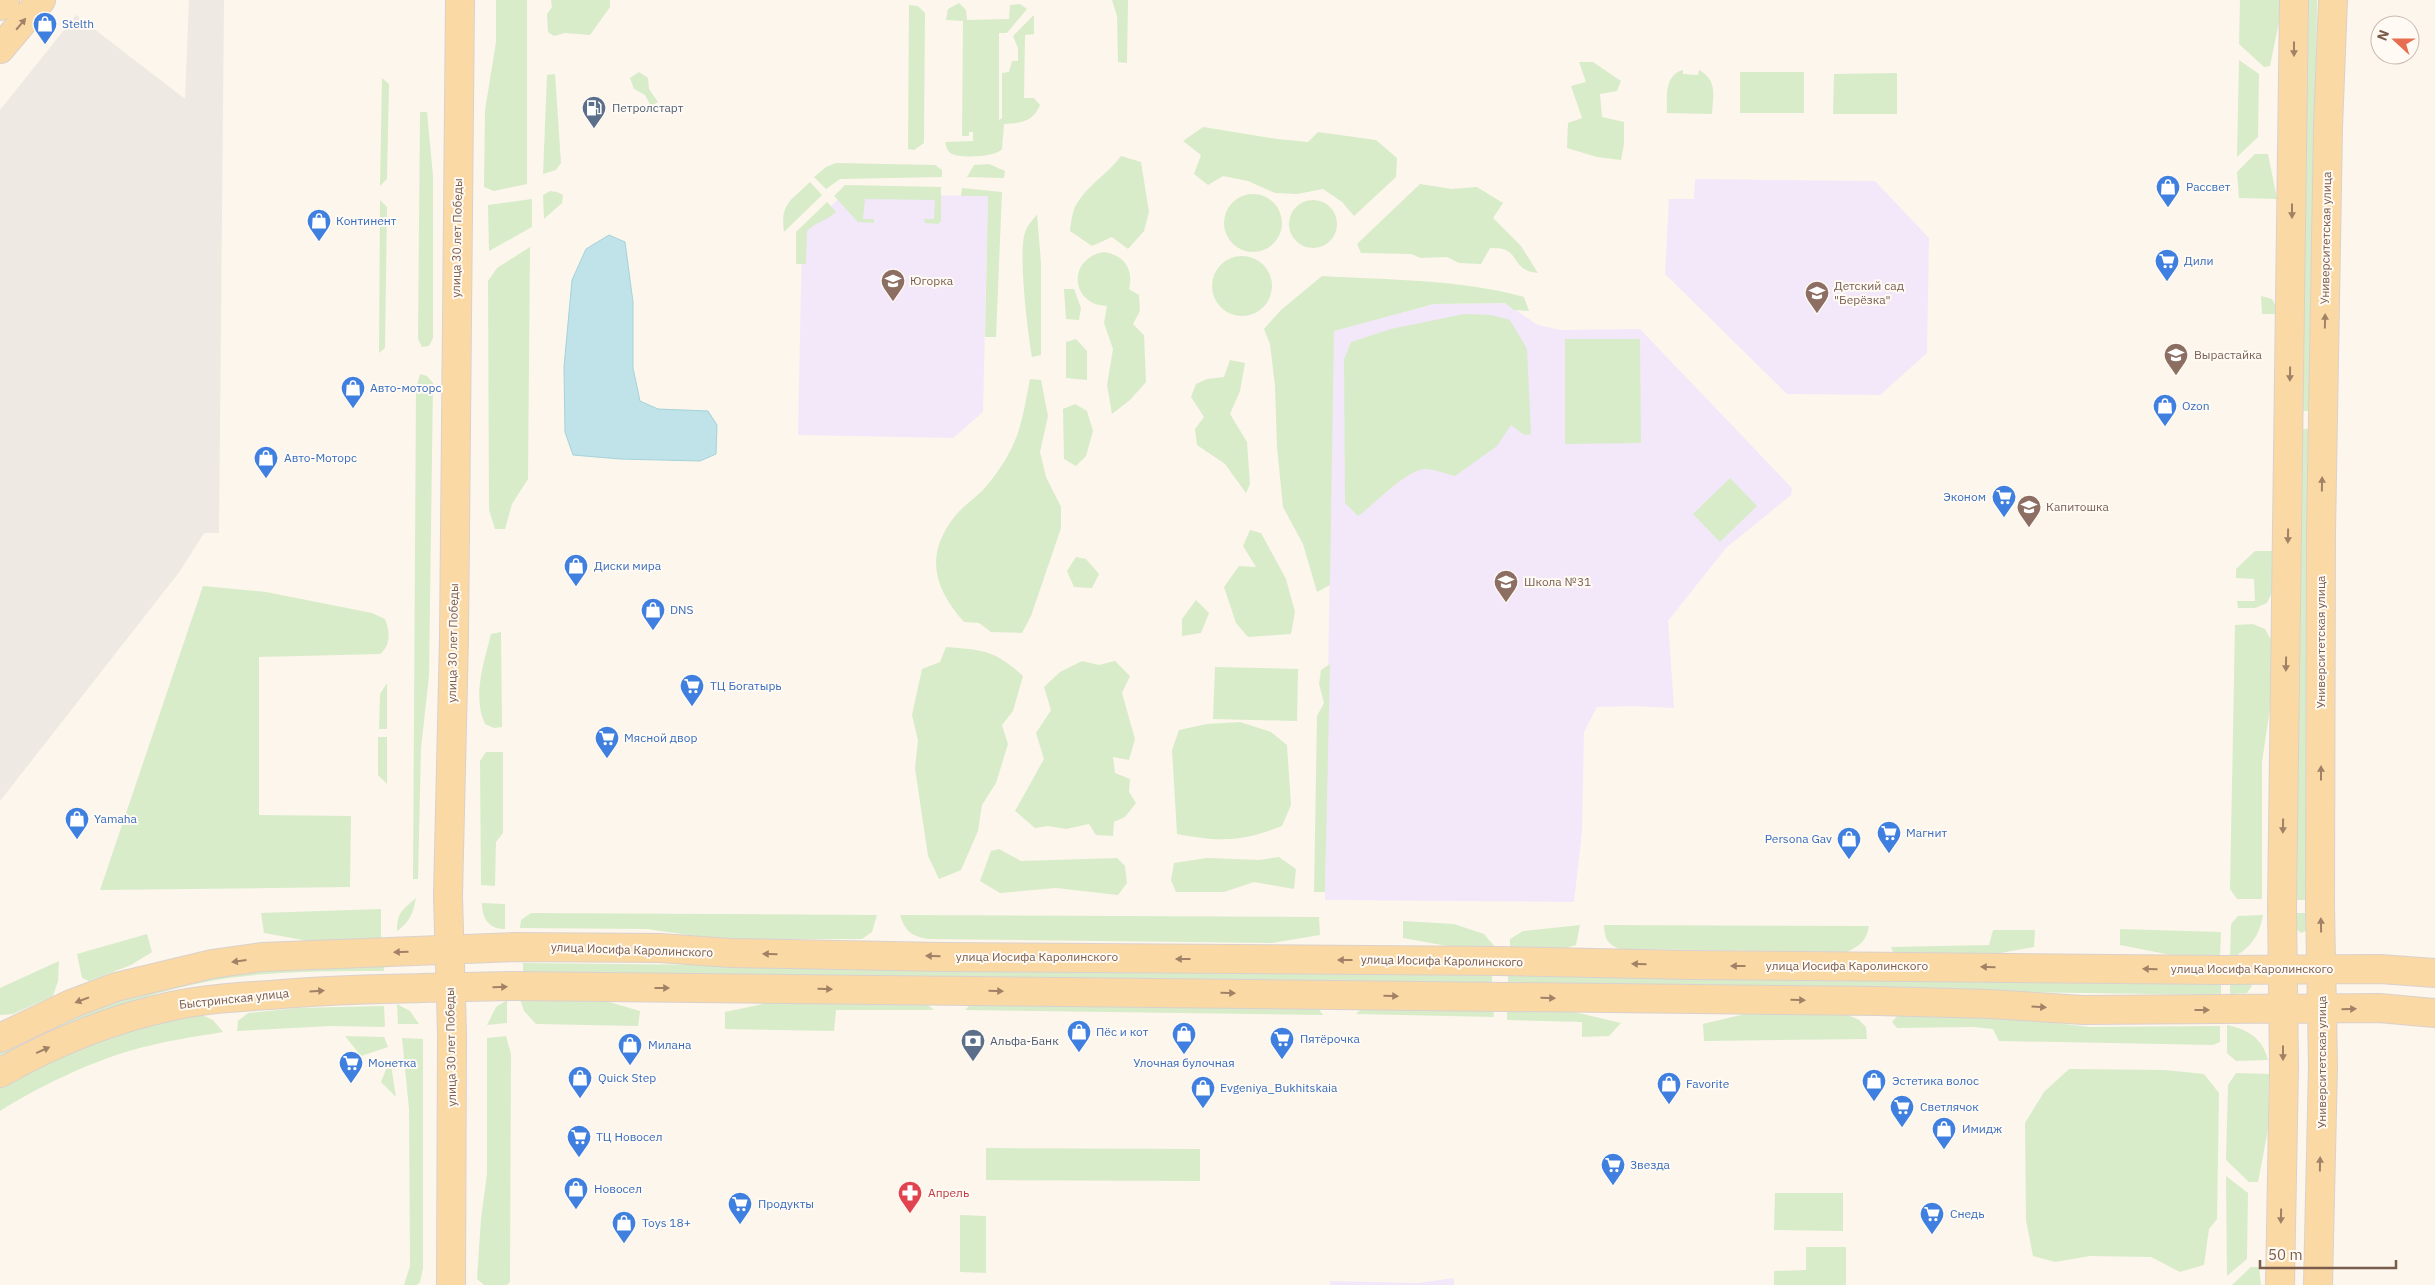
<svg xmlns="http://www.w3.org/2000/svg" width="2435" height="1285" font-family="'IBM Plex Sans',sans-serif">
	<style>
		.industrial { fill: #efe9e4 }
		.education { fill: #f3e8fa }
		.green { fill: #d8ecc9 }
		.water { fill: #bfe3e8; stroke: #a5d3da }
		.lines { fill: none; stroke-linecap: round; stroke-linejoin: round }
		.major-casing { stroke: #dad1cd; stroke-width: 30 }
		.major { stroke: #fbd9a5; stroke-width: 28 }
		.oneway { fill: #a18267 }
		.labels { text-anchor: middle; stroke-width: 4; stroke-linejoin: round; paint-order: stroke }
		.shop-label { font-size: 12px; fill: #366cbe; stroke: #fffaf3; text-anchor: start }
		.service-label { font-size: 12px; fill: #4e5e75; stroke: #fffaf3; text-anchor: start }
		.street-label { font-size: 12px; fill: #7a5c4d; stroke: #fffaf3 }
		.education-label { font-size: 12px; fill: #785e54; stroke: #fffaf3; text-anchor: start }
		.health-label { font-size: 12px; fill: #be3a42; stroke: #fffaf3; text-anchor: start }
	</style>
	<rect width="100%" height="100%" fill="#fdf6ec"/>
	<!-- industrial -->
	<path class="industrial" d="M189,0H224L219,533H204L180,571L0,801V110L76,15L185,99Z"/>
	<!-- education -->
	<path class="education" d="M1695,179L1875,181L1929,238L1927,353L1880,395L1787,394L1665,274L1669,199H1694Z
		M843,194L988,196L983,412L953,438L798,435L802,235Z
		M1505,303L1538,325L1561,330L1640,329L1792,488L1791,495L1726,548L1668,621L1674,708L1633,706L1597,707L1584,732L1582,832L1574,902L1325,900L1333,331L1434,304Z
		M1454,1278V1285H1330V1281L1418,1283Z"/>
	<!-- green -->
	<path class="green" d="M496,0H527V184L494,191L484,187L485,110L496,42Z
		M551,0H610V7L590,35L565,33L554,36L548,32L547,14L552,7Z
		M1112,0H1128L1127,63L1118,62L1117,16Z
		M2240,0H2280V17L2270,66L2264,67L2239,44Z
		M2304,0H2317L2313,411H2300Z
		M959,3L966,10L967,20L1009,19L1010,5L1020,4L1027,9L1007,33H999V120L1002,118V73L1009,72L1012,61H1018V48L1013,36L1034,15V34L1025,35L1024,98H1034L1040,105C1033,122 1021,123 1004,124L1002,149C996,157 959,159 950,153C947,150 946,146 945,142L973,141V132H969V136H962L963,21L946,20L948,9Z
		M909,5L918,6L925,13L924,143L914,150L908,149Z
		M2239,60L2259,74L2258,137L2237,157Z
		M1579,62H1593L1621,81L1617,91L1600,94L1602,117L1624,122V144L1621,160L1597,157L1567,148L1568,123L1582,118L1571,86L1586,82Z
		M1683,70V74L1698,75L1699,70C1718,81 1713,94 1712,114L1667,113C1667,97 1664,75 1683,70Z
		M639,72L648,78L649,89L658,102L651,106L645,95L634,89L630,78Z
		M1740,72H1804V113H1740Z
		M1897,73V114H1833L1834,74Z
		M555,74L561,163L556,170L543,174L547,75Z
		M382,78L389,84L387,179L380,186Z
		M420,112H427L433,176V338L429,346L422,347L418,339Z
		M1203,127L1277,139L1308,142L1318,132L1376,140L1397,158L1396,177L1354,216L1342,202L1323,189L1297,194L1275,193L1248,181L1223,176L1208,185L1194,174L1201,155L1183,141Z
		M2255,154H2268L2277,199L2239,198L2237,172Z
		M1121,156L1141,162L1149,212L1144,231L1128,249L1112,237L1092,246L1070,231C1071,223 1072,212 1076,205C1087,185 1108,174 1121,156Z
		M836,163L935,165L942,170V177L840,179L826,189L814,177L826,167Z
		M989,164L1005,171L1004,178L967,177L974,165Z
		M810,182L822,195L784,232C780,203 791,201 810,182Z
		M1420,184L1452,189L1477,187L1503,203L1493,218L1521,246L1538,273C1534,272 1529,272 1526,270C1511,262 1518,247 1490,248L1481,264L1459,263L1447,257L1421,258L1411,254L1361,253L1357,244Z
		M845,185L941,187V221L938,224L925,223L924,219H934L935,200L865,199L863,219H874V223L858,222L834,196Z
		M962,188L1002,192L996,337H985L988,196H961Z
		M550,191L557,192L563,195L562,203L544,219L543,195Z
		M1224 223a29 29 0 1 1 58 0a29 29 0 1 1-58 0Z
		M532,199V227L489,251L488,205Z
		M1289 224a24 24 0 1 1 48 0a24 24 0 1 1-48 0Z
		M380,200L387,207L385,348L379,353Z
		M827,202L836,212C825,222 817,221 807,231L806,264H796V232Z
		M1037,214L1041,263V355L1032,357C1028,334 1017,248 1026,230C1028,224 1034,219 1037,214Z
		M530,247L528,479L512,504L505,529H495L489,510L488,281L497,268Z
		M1104,252C1124,255 1134,269 1129,289L1139,295L1140,311L1133,324L1144,335L1146,382L1130,400L1112,414L1107,385L1113,349L1104,323L1107,306C1070,305 1067,258 1104,252Z
		M1212 286a30 30 0 1 1 60 0a30 30 0 1 1-60 0Z
		M1322,276C1389,280 1459,279 1524,297L1529,311L1514,310L1505,303L1434,304L1334,331L1330,585L1317,592L1303,544L1283,507L1277,447L1275,386L1270,344L1264,329L1281,310Z
		M1064,289H1074L1081,308L1079,320L1066,319Z
		M2261,296L2272,299L2277,308L2278,314H2262Z
		M1464,314L1491,315L1510,320L1527,349L1531,434L1524,435L1511,425L1497,446L1455,476C1446,474 1434,469 1425,469C1406,470 1375,504 1358,516L1345,503L1344,359L1351,342L1391,329Z
		M1076,339L1087,351V380L1066,378V342Z
		M1565,339H1640L1641,443L1565,444Z
		M1230,360L1245,363L1240,391L1230,414L1247,442L1250,484L1246,493L1225,464L1197,445L1195,429L1204,417L1191,397L1196,384L1207,379L1224,377Z
		M420,374L427,376L433,383L429,676L421,748L418,879H413L416,389Z
		M1030,379L1041,380L1048,416L1040,452L1046,477L1061,507V528L1031,616L1022,633L991,632L979,623L964,622C934,588 924,555 955,516C962,507 974,499 983,490C992,480 1003,465 1009,453C1022,430 1025,404 1030,379Z
		M1075,404L1087,411L1093,431L1086,456L1076,466L1064,459L1063,409Z
		M2298,429H2311L2309,900H2296Z
		M1730,478L1757,506L1720,542L1693,514Z
		M1250,530L1261,533L1286,579L1295,612L1291,634L1248,637L1236,623L1224,587L1239,566L1256,567L1243,546Z
		M2255,551H2274L2273,590L2267,603L2255,608H2238L2237,601H2255L2254,579L2236,578V569Z
		M1076,557L1086,559L1099,574L1092,588L1074,587L1067,571Z
		M203,586L266,592L372,613L385,619C390,632 391,645 380,654L259,657V815L351,816L350,887L100,890Z
		M1196,600L1209,613L1201,633L1182,636V619Z
		M2253,624L2265,629L2273,643L2272,695L2262,762V899H2237L2230,889L2235,625Z
		M501,632L502,727L494,728L485,724C472,696 484,663 491,634Z
		M946,647C983,650 995,650 1023,676L1013,711L1002,725L1008,744L996,783L982,805L978,831L961,870L939,879L928,856L915,768L918,740L912,715L922,669L940,662Z
		M1082,661L1099,665L1115,661L1130,676L1122,693L1135,739L1129,760L1113,757L1115,773L1130,779L1129,792L1136,803L1125,817L1114,822L1113,836L1096,835L1089,824L1066,829L1048,826L1035,828L1015,811L1044,759L1036,733L1051,710L1044,687L1060,672Z
		M1330,664L1325,892H1314L1317,716L1324,703L1319,684L1321,670Z
		M1215,667L1298,669L1297,721L1213,719Z
		M387,683V729H379L380,694Z
		M1240,722L1271,732L1287,745L1291,805L1282,826C1242,842 1219,842 1177,834L1172,750L1179,730L1207,724Z
		M378,737H387V784L378,775Z
		M486,752H503V833L496,842L495,886L481,885L480,761Z
		M999,849L1021,861L1117,858L1125,866L1127,883L1118,895L1056,888L1000,893L980,881L991,851Z
		M1279,857L1296,869L1294,889L1254,882L1224,892H1176L1171,880L1174,863L1207,858L1259,860Z
		M416,898C413,913 410,922 397,931C397,913 402,910 416,898Z
		M482,903L505,904V929C489,929 482,919 482,903Z
		M381,909V941L314,942L264,933L261,913Z
		M531,913L877,915L872,932L862,939H717L647,929L520,928L521,920Z
		M2295,913H2308V930L2301,933L2295,928Z
		M900,915L1319,917L1320,935L1272,943L928,939C911,936 905,931 900,915Z
		M2263,915C2259,937 2250,949 2230,959L2231,924L2238,916Z
		M1403,921L1454,924L1484,934L1495,947H1453L1403,938Z
		M1580,925L1576,945L1562,949L1510,948V939L1523,931Z
		M1604,925L1869,926C1866,941 1861,945 1847,952L1621,949C1607,945 1605,939 1604,925Z
		M2120,929L2221,932L2220,957L2171,955L2120,945Z
		M1993,930H2035L2034,947L1989,955L1899,954L1893,952L1891,947L1989,945Z
		M147,934L152,952L131,965L89,981L82,978L77,954Z
		M59,961L58,981L53,996L13,1014L0,1015V988Z
		M383,961L384,971C332,971 280,971 229,978C148,990 71,1020 0,1059V1053L79,1014L128,996L227,973Z
		M523,963L1492,973V985L523,975Z
		M1508,973L2221,983V995L1508,985Z
		M2230,981H2245L2252,986L2247,993L2230,994Z
		M520,999L609,1002L640,1011L638,1026L536,1024L524,1011Z
		M507,1000V1023L487,1025L496,1007Z
		M973,1002L1318,1008L1323,1015L965,1010Z
		M767,1003L928,1005L934,1010H836L834,1031L725,1029V1012Z
		M397,1004L410,1011L419,1024H398Z
		M384,1006L385,1027L331,1026L237,1031L238,1021L248,1013L296,1008Z
		M1365,1006L1493,1008L1494,1017L1356,1014Z
		M1507,1010L1570,1011L1621,1023L1609,1036L1582,1037V1022L1507,1020Z
		M1749,1013L1848,1015L1859,1020L1866,1027L1867,1039L1704,1041L1703,1024Z
		M200,1014L213,1020L223,1032C192,1037 160,1042 129,1051C86,1064 38,1087 0,1111V1087L56,1057L170,1016Z
		M1897,1016H1997L2090,1027L2220,1026V1042L2213,1045L1999,1041L1993,1029L1973,1027L1897,1028L1892,1022Z
		M2227,1025C2248,1030 2262,1037 2268,1060L2236,1061L2227,1053Z
		M345,1036L384,1037L388,1047L361,1056Z
		M506,1036L511,1054L510,1282L507,1285H484L477,1279L481,1219L487,1174V1038Z
		M402,1038L423,1039V1268L420,1282L417,1285H404L410,1266L409,1109Z
		M390,1059L396,1097L381,1082Z
		M2069,1069L2165,1070L2204,1074L2219,1093L2217,1219L2209,1229L2204,1265L2180,1272L2151,1257L2090,1256L2055,1262L2033,1256L2026,1220L2025,1123L2044,1092Z
		M2236,1073L2269,1074L2268,1130L2258,1182H2249L2226,1160L2228,1085Z
		M986,1148L1200,1149V1181L986,1180Z
		M2226,1176L2248,1193L2247,1259L2227,1276Z
		M1775,1193H1843V1231L1774,1230Z
		M960,1215L986,1216V1273L960,1272Z
		M1806,1247H1846V1285H1774V1271L1806,1270Z
		M2251,1267H2259L2261,1285H2232Z"/>
	<!-- water -->
	<path class="water" d="M609,235L625,242L633,302V368L640,401L658,409L708,411L717,425L716,454L700,461L620,459L573,455L565,432L564,367L572,280L586,249Z"/>
	<g class="lines">
		<defs>
			<path id="major" d="M0,6L5,0
				M0,49L41,0
				M0,1038L71,1004L116,987L212,964L262,957L514,947L660,948L731,953L942,957L1499,961L1688,965L2224,970L2380,969L2435,973
				M0,1073C54,1042 112,1019 172,1006C205,999 238,997 270,995C351,988 432,988 513,986L1877,1001L1990,1004L2083,1010L2379,1008L2435,1013
				M451,1285L452,1033L448,896L454,638L460,0
				M2280,1285L2284,1066L2282,907L2294,0
				M2318,1285L2323,1066L2320,906L2321,532L2328,128L2333,0"/>
		</defs>
		<!-- major casing -->
		<use href="#major" class="major-casing"/>
		<!-- major -->
		<use href="#major" class="major"/>
	</g>
	<!-- one-way arrows -->
	<defs><path id="oneway-solid" d="M-6-.8H1V-3.2L6.5 0L1 3.2V.8H-6Z" transform="scale(1.25)"/></defs>
	<g class="oneway">
		<use href="#oneway-solid" transform="translate(21 24) rotate(-50)"/>
		<use href="#oneway-solid" transform="translate(2294 49) rotate(90)"/>
		<use href="#oneway-solid" transform="translate(2292 211) rotate(90)"/>
		<use href="#oneway-solid" transform="translate(2325 321) rotate(-89)"/>
		<use href="#oneway-solid" transform="translate(2290 374) rotate(91)"/>
		<use href="#oneway-solid" transform="translate(2322 484) rotate(-89)"/>
		<use href="#oneway-solid" transform="translate(2288 536) rotate(91)"/>
		<use href="#oneway-solid" transform="translate(2286 664) rotate(91)"/>
		<use href="#oneway-solid" transform="translate(2321 773) rotate(-90)"/>
		<use href="#oneway-solid" transform="translate(2283 826) rotate(91)"/>
		<use href="#oneway-solid" transform="translate(2321 925) rotate(-91)"/>
		<use href="#oneway-solid" transform="translate(401 952) rotate(178)"/>
		<use href="#oneway-solid" transform="translate(770 954) rotate(-179)"/>
		<use href="#oneway-solid" transform="translate(933 956) rotate(-179)"/>
		<use href="#oneway-solid" transform="translate(1183 959) rotate(-180)"/>
		<use href="#oneway-solid" transform="translate(1345 960) rotate(-180)"/>
		<use href="#oneway-solid" transform="translate(239 961) rotate(172)"/>
		<use href="#oneway-solid" transform="translate(1639 964) rotate(-178)"/>
		<use href="#oneway-solid" transform="translate(1738 966) rotate(-180)"/>
		<use href="#oneway-solid" transform="translate(1988 967) rotate(-179)"/>
		<use href="#oneway-solid" transform="translate(2150 969) rotate(-179)"/>
		<use href="#oneway-solid" transform="translate(500 987) rotate(-1)"/>
		<use href="#oneway-solid" transform="translate(662 988)"/>
		<use href="#oneway-solid" transform="translate(825 989) rotate(1)"/>
		<use href="#oneway-solid" transform="translate(317 991) rotate(-4)"/>
		<use href="#oneway-solid" transform="translate(996 991) rotate(1)"/>
		<use href="#oneway-solid" transform="translate(1228 993) rotate(1)"/>
		<use href="#oneway-solid" transform="translate(1391 996) rotate(1)"/>
		<use href="#oneway-solid" transform="translate(1548 998) rotate(1)"/>
		<use href="#oneway-solid" transform="translate(82 1000) rotate(159)"/>
		<use href="#oneway-solid" transform="translate(1798 1000) rotate(1)"/>
		<use href="#oneway-solid" transform="translate(2039 1007) rotate(4)"/>
		<use href="#oneway-solid" transform="translate(2349 1009) rotate(-1)"/>
		<use href="#oneway-solid" transform="translate(2202 1010)"/>
		<use href="#oneway-solid" transform="translate(43 1050) rotate(-24)"/>
		<use href="#oneway-solid" transform="translate(2283 1053) rotate(90)"/>
		<use href="#oneway-solid" transform="translate(2320 1164) rotate(-89)"/>
		<use href="#oneway-solid" transform="translate(2281 1216) rotate(91)"/>
	</g>
	<!-- icons -->
	<defs>
		<symbol id="shop-pin" viewBox="-11 -11 22 30"><path d="M0 17L-7.5 6A9.5 9.5 0 1 1 7.5 6Z" fill="#3f7fe0" stroke="#fffaf3"/><path d="M-5-2.5h2.3a2.7 3.5 0 0 1 5.4 0H5L5.5 6h-11ZM-1.5-2.5h3a1.5 2.3 0 0 0-3 0Z" fill="#fff"/></symbol>
		<symbol id="fuel-pin" viewBox="-11 -11 22 30"><path d="M0 17L-7.5 6A9.5 9.5 0 1 1 7.5 6Z" fill="#5c6f8a" stroke="#fffaf3"/><path d="M-5.5-6h7V0h2V4h1.3V-2.5L3-4.5l.8-.8L6-3V5H2.5V1h-1V6h-7ZM-4.2-4.7v3.2H.2V-4.7Z" fill="#fff"/></symbol>
		<symbol id="supermarket-pin" viewBox="-11 -11 22 30"><path d="M0 17L-7.5 6A9.5 9.5 0 1 1 7.5 6Z" fill="#3f7fe0" stroke="#fffaf3"/><path d="M-6-5.5h2.5l.6 2H6L4.5 2H-2.5L-4.4-4H-6ZM-1.5 3.2a1.3 1.3 0 1 0 .1 0ZM3 3.2a1.3 1.3 0 1 0 .1 0Z" fill="#fff"/></symbol>
		<symbol id="school-pin" viewBox="-11 -11 22 30"><path d="M0 17L-7.5 6A9.5 9.5 0 1 1 7.5 6Z" fill="#8d6e63" stroke="#fffaf3"/><path d="M0-5L7-2L0 1L-7-2ZM-4 1L0 2.5L4 1V4Q0 6-4 4Z" fill="#fff"/></symbol>
		<symbol id="bank-pin" viewBox="-11 -11 22 30"><path d="M0 17L-7.5 6A9.5 9.5 0 1 1 7.5 6Z" fill="#5c6f8a" stroke="#fffaf3"/><path d="M-6-4H6V4H-6ZM0-2.3a2.3 2.3 0 1 0 0 4.6a2.3 2.3 0 1 0 0-4.6Z" fill="#fff"/></symbol>
		<symbol id="pharmacy-pin" viewBox="-11 -11 22 30"><path d="M0 17L-7.5 6A9.5 9.5 0 1 1 7.5 6Z" fill="#e0444e" stroke="#fffaf3"/><path d="M-2-6h4v4h4v4h-4v4h-4v-4h-4v-4h4Z" fill="#fff"/></symbol>
	</defs>
	<g fill-rule="evenodd">
		<use href="#shop-pin" x="31" y="10" width="28" height="38"/>
		<use href="#fuel-pin" x="580" y="94" width="28" height="38"/>
		<use href="#shop-pin" x="2154" y="173" width="28" height="38"/>
		<use href="#shop-pin" x="305" y="207" width="28" height="38"/>
		<use href="#supermarket-pin" x="2153" y="247" width="28" height="38"/>
		<use href="#school-pin" x="879" y="267" width="28" height="38"/>
		<use href="#school-pin" x="1803" y="279" width="28" height="38"/>
		<use href="#school-pin" x="2162" y="341" width="28" height="38"/>
		<use href="#shop-pin" x="339" y="374" width="28" height="38"/>
		<use href="#shop-pin" x="2151" y="392" width="28" height="38"/>
		<use href="#shop-pin" x="252" y="444" width="28" height="38"/>
		<use href="#supermarket-pin" x="1990" y="483" width="28" height="38"/>
		<use href="#school-pin" x="2015" y="493" width="28" height="38"/>
		<use href="#shop-pin" x="562" y="552" width="28" height="38"/>
		<use href="#school-pin" x="1492" y="568" width="28" height="38"/>
		<use href="#shop-pin" x="639" y="596" width="28" height="38"/>
		<use href="#supermarket-pin" x="678" y="672" width="28" height="38"/>
		<use href="#supermarket-pin" x="593" y="724" width="28" height="38"/>
		<use href="#shop-pin" x="63" y="805" width="28" height="38"/>
		<use href="#supermarket-pin" x="1875" y="819" width="28" height="38"/>
		<use href="#shop-pin" x="1835" y="825" width="28" height="38"/>
		<use href="#shop-pin" x="1065" y="1018" width="28" height="38"/>
		<use href="#shop-pin" x="1170" y="1020" width="28" height="38"/>
		<use href="#supermarket-pin" x="1268" y="1025" width="28" height="38"/>
		<use href="#bank-pin" x="959" y="1027" width="28" height="38"/>
		<use href="#shop-pin" x="616" y="1031" width="28" height="38"/>
		<use href="#supermarket-pin" x="337" y="1049" width="28" height="38"/>
		<use href="#shop-pin" x="566" y="1064" width="28" height="38"/>
		<use href="#shop-pin" x="1860" y="1067" width="28" height="38"/>
		<use href="#shop-pin" x="1655" y="1070" width="28" height="38"/>
		<use href="#shop-pin" x="1189" y="1074" width="28" height="38"/>
		<use href="#supermarket-pin" x="1888" y="1093" width="28" height="38"/>
		<use href="#shop-pin" x="1930" y="1115" width="28" height="38"/>
		<use href="#supermarket-pin" x="565" y="1123" width="28" height="38"/>
		<use href="#supermarket-pin" x="1599" y="1151" width="28" height="38"/>
		<use href="#shop-pin" x="562" y="1175" width="28" height="38"/>
		<use href="#pharmacy-pin" x="896" y="1179" width="28" height="38"/>
		<use href="#supermarket-pin" x="726" y="1190" width="28" height="38"/>
		<use href="#supermarket-pin" x="1918" y="1200" width="28" height="38"/>
		<use href="#shop-pin" x="610" y="1209" width="28" height="38"/>
	</g>
	<g class="labels">
		<!-- shop labels -->
		<g class="shop-label">
			<text x="62" y="28">Stelth</text>
			<text x="2186" y="191">Рассвет</text>
			<text x="336" y="225">Континент</text>
			<text x="2184" y="265">Дили</text>
			<text x="370" y="392">Авто-моторс</text>
			<text x="2182" y="410">Ozon</text>
			<text x="284" y="462">Авто-Моторс</text>
			<text x="1986" y="501" text-anchor="end">Эконом</text>
			<text x="594" y="570">Диски мира</text>
			<text x="670" y="614">DNS</text>
			<text x="710" y="690">ТЦ Богатырь</text>
			<text x="624" y="742">Мясной двор</text>
			<text x="94" y="823">Yamaha</text>
			<text x="1906" y="837">Магнит</text>
			<text x="1832" y="843" text-anchor="end">Persona Gav</text>
			<text x="1096" y="1036">Пёс и кот</text>
			<text x="1300" y="1043">Пятёрочка</text>
			<text x="648" y="1049">Милана</text>
			<text x="368" y="1067">Монетка</text>
			<text x="1184" y="1067" text-anchor="middle">Улочная булочная</text>
			<text x="598" y="1082">Quick Step</text>
			<text x="1892" y="1085">Эстетика волос</text>
			<text x="1686" y="1088">Favorite</text>
			<text x="1220" y="1092">Evgeniya_Bukhitskaia</text>
			<text x="1920" y="1111">Светлячок</text>
			<text x="1962" y="1133">Имидж</text>
			<text x="596" y="1141">ТЦ Новосел</text>
			<text x="1630" y="1169">Звезда</text>
			<text x="594" y="1193">Новосел</text>
			<text x="758" y="1208">Продукты</text>
			<text x="1950" y="1218">Снедь</text>
			<text x="642" y="1227">Toys 18+</text>
		</g>
		<!-- service labels -->
		<g class="service-label">
			<text x="612" y="112">Петролстарт</text>
			<text x="990" y="1045">Альфа-Банк</text>
		</g>
		<!-- street labels -->
		<g class="street-label">
			<text transform="translate(457 238) rotate(-89)" y="4">улица 30 лет Победы</text>
			<text transform="translate(2326 238) rotate(-89)" y="4">Университетская улица</text>
			<text transform="translate(2321 642) rotate(-90)" y="4">Университетская улица</text>
			<text transform="translate(453 643) rotate(-89)" y="4">улица 30 лет Победы</text>
			<text transform="translate(632 950) rotate(2)" y="4">улица Иосифа Каролинского</text>
			<text x="1037" y="961">улица Иосифа Каролинского</text>
			<text transform="translate(1442 961) rotate(1)" y="4">улица Иосифа Каролинского</text>
			<text x="1847" y="970">улица Иосифа Каролинского</text>
			<text x="2252" y="973">улица Иосифа Каролинского</text>
			<text transform="translate(234 999) rotate(-6)" y="4">Быстринская улица</text>
			<text transform="translate(451 1047) rotate(-91)" y="4">улица 30 лет Победы</text>
			<text transform="translate(2322 1062) rotate(-90)" y="4">Университетская улица</text>
		</g>
		<!-- education labels -->
		<g class="education-label">
			<text x="910" y="285">Югорка</text>
			<text x="1834" y="290">Детский сад<tspan x="1834" dy="14">"Берёзка"</tspan></text>
			<text x="2194" y="359">Вырастайка</text>
			<text x="2046" y="511">Капитошка</text>
			<text x="1524" y="586">Школа №31</text>
		</g>
		<!-- health labels -->
		<g class="health-label">
			<text x="928" y="1197">Апрель</text>
		</g>
	</g>
	<!-- north arrow -->
	<g transform="translate(2395 40) rotate(291)"><circle r="24" fill="#fffaf3" stroke="#cabbb1"/>
	<path d="M0-4L9 19L0 12L-9 19Z" fill="#e76f51"/>
	<text y="-8" font-size="14" font-weight="bold" text-anchor="middle" fill="#7a5c4d">N</text>
	</g>
	<!-- scale -->
	<path d="M2260 1260v8h136v-8" fill="none" stroke="#7a5c4d" stroke-width="2.5"/>
	<text x="2268" y="1260" font-size="15" fill="#7a5c4d" stroke="#fffaf3" stroke-width="4" paint-order="stroke">50 m</text>
</svg>
